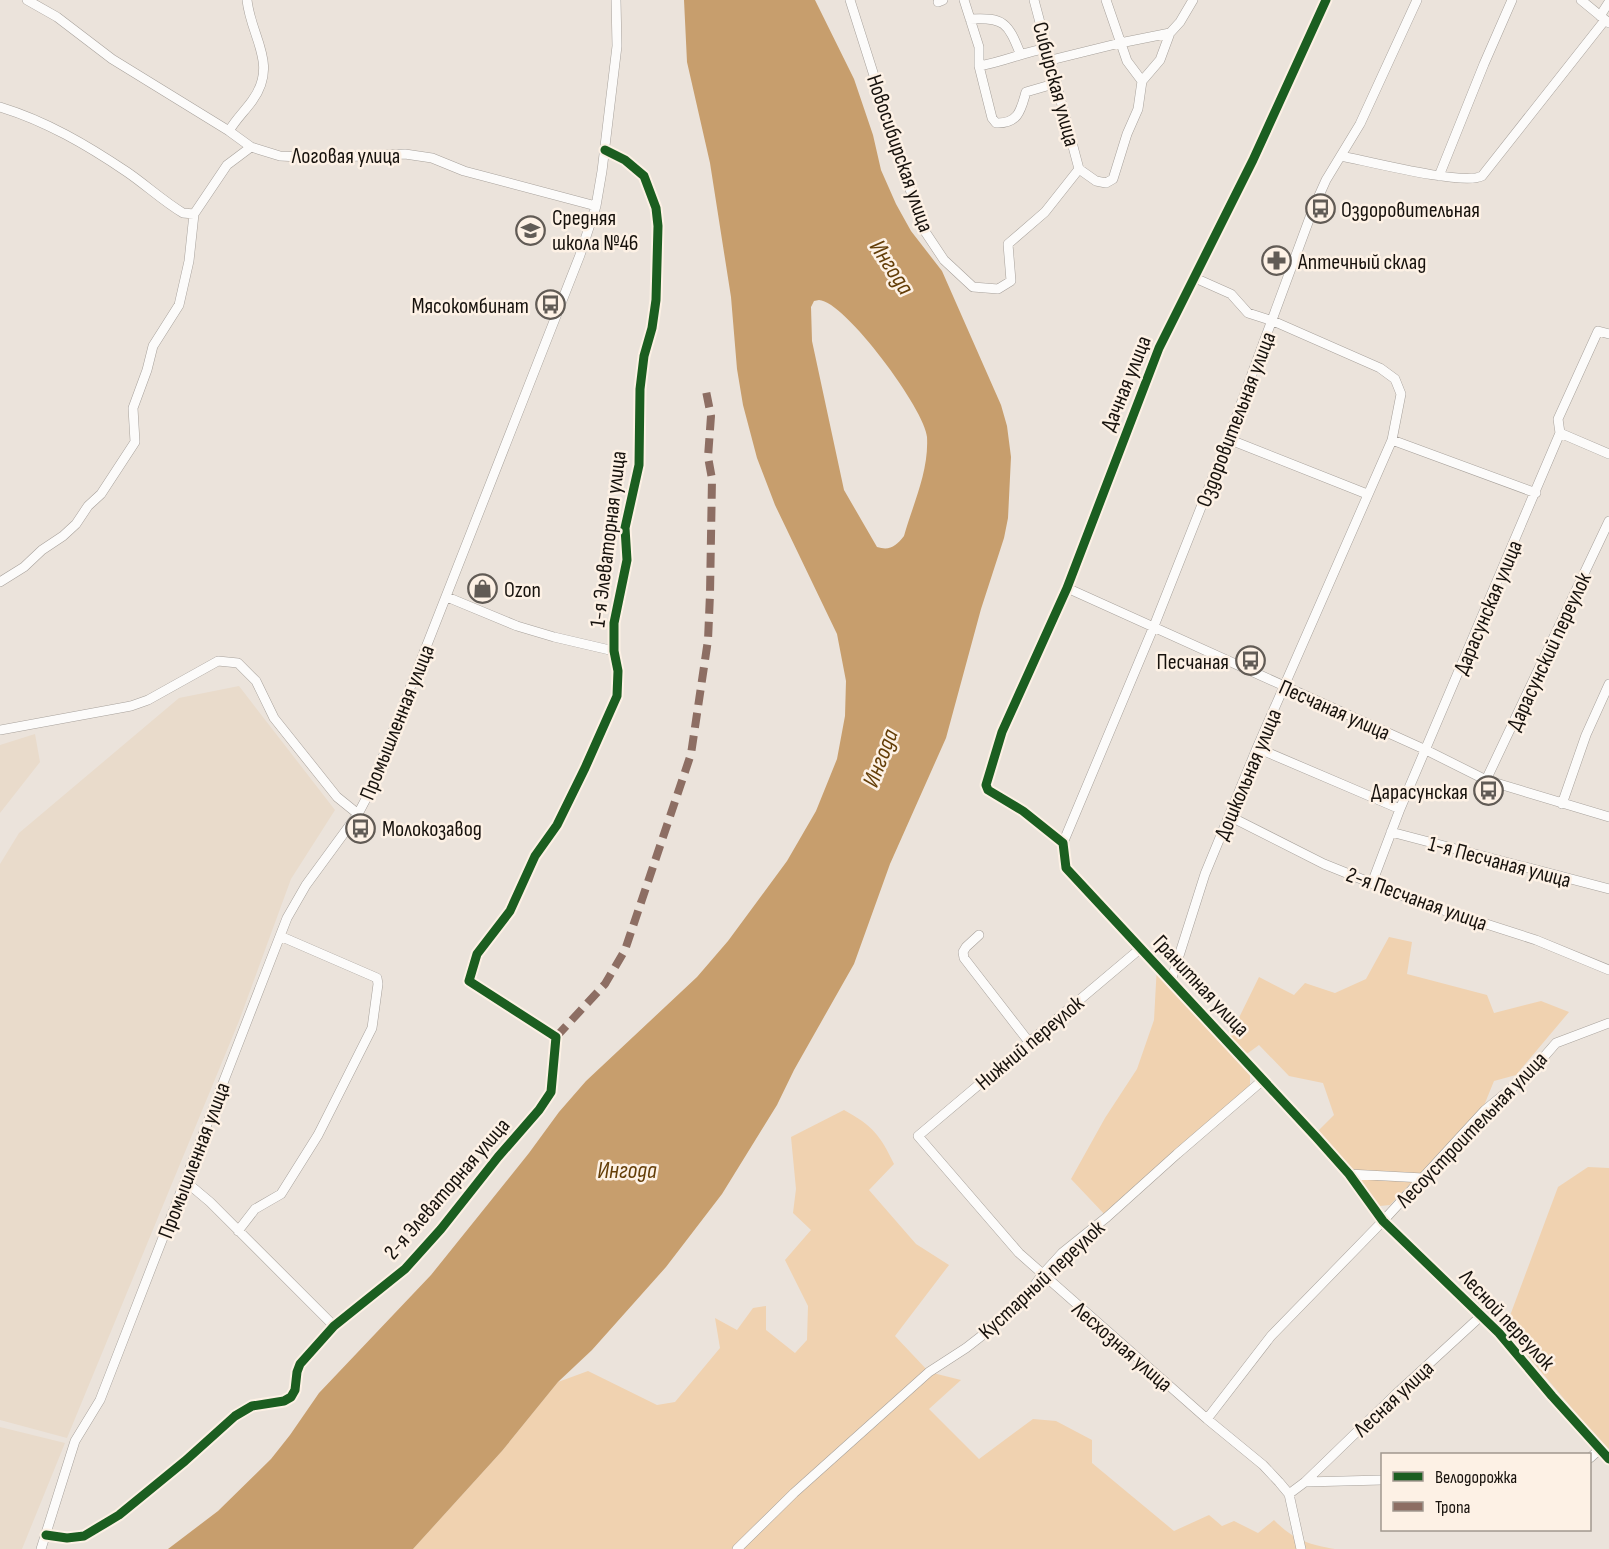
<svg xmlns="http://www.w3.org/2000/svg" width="1609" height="1549" font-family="'Sofia Sans Condensed',sans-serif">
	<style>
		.built { fill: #e9dbcb }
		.green { fill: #f0d2b0 }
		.water { fill: #c79e6d; fill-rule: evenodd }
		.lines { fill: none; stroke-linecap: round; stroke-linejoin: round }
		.minor-casing { stroke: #a7a19b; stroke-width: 10 }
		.minor { stroke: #fcfbfa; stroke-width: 9 }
		.quiet { stroke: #8d6e63; stroke-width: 8; stroke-dasharray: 15 8; stroke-linecap: butt }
		.cycleway-casing { stroke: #fdf1e5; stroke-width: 13 }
		.cycleway { stroke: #1b5e20; stroke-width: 9 }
		.labels { text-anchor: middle; stroke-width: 5; stroke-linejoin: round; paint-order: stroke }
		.street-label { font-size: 22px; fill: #17120d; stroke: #fdf1e5 }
		.poi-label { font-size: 22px; fill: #17120d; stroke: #fdf1e5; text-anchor: start }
		.water-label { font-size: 24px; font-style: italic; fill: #643e08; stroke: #fdf1e5 }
	</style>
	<rect width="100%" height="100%" fill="#ebe3db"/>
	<!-- built -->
	<path class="built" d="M239,686L335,810L291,879L239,1021L67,1438L0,1420V864L19,833L179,698Z
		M35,734L40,762L0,813V745Z
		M0,1427L65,1443L22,1549H0Z"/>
	<!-- green -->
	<path class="green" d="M1389,937L1412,942L1407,974L1487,995L1494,1013L1541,1001L1569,1012L1516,1075L1494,1081L1483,1108L1390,1205L1380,1206L1315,1134L1334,1115L1323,1083L1289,1076L1259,1045L1244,1056L1228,1040L1259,977L1294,995L1305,983L1335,993L1366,979Z
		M1157,965L1250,1066V1091L1107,1217L1071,1179L1105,1118L1137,1069L1154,1020Z
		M844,1110C873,1126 880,1135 894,1164L869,1190L916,1244L949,1265L895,1336L929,1372L961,1380L929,1409L979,1459L1033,1419L1056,1421L1092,1440V1463L1174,1531L1209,1515L1222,1526L1234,1521L1258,1533L1274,1520C1294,1540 1307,1544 1335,1549H413L502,1451L558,1382L588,1371L657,1405L675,1402L720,1348L715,1318L737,1330L753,1308L766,1306V1330L795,1353L807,1340L808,1306L785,1260L811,1230L793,1213L796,1189L791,1137Z
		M1588,1167L1609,1168V1452L1505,1329L1558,1187Z"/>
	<!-- water -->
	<path class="water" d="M684,0H815L854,79L873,135L881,170L896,204L911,231L942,271L1001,405L1007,426L1011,457L1008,518L1004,538L981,609L946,738L890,864L854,964L794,1070L777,1105L722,1194L666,1267L592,1350L558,1382L502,1451L413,1549H168L218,1511L271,1459L290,1435L319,1393L431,1275L529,1153L559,1112L586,1081L697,977L728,941L787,861L816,811L837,759L845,716L846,681L837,634L775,505L757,458L743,405L737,369L731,297L710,163L687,62ZM819,300C845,301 926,411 927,437C929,471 913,504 904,536C896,546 890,551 877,547L844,490L812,341L811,307L814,301Z"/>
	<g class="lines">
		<defs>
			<path id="minor" d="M27,0L57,17L112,59L229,131L251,147L280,156L319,158L405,154L432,158L464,171L596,206
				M850,0L922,227L944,260L973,287L998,289L1011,281L1008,244L1045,212L1079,169L1096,181L1106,183L1113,179L1127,134L1138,109L1142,81L1160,60L1170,33
				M964,0L979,47V66L992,118L996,123C1019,124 1021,109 1026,92L1057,83
				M1034,0L1079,169
				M1106,0L1127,61L1142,81
				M1326,0L1253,160L1159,348L1067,588L1002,732L986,785L988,790L1023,811L1063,843L1066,868L1316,1137L1349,1174L1383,1221L1499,1333L1552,1396L1609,1459
				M1581,0L1609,23
				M938,2L943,0
				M1600,16L1609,2
				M970,19C1004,17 1008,23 1020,53
				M1051,60L1120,43L1170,33L1180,22L1193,0
				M979,66C1003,62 1024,52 1048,48
				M0,107C46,121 87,145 127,172C146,185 163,201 183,213L194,214L227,165L251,147
				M229,131C236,119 244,112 252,101C279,64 251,38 247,0
				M1341,156C1367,161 1464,186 1482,176L1605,20
				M1439,176L1484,64L1512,0
				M1560,433L1609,454
				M1228,439L1367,494
				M1392,440L1536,493
				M0,582L24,567L42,550L63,536L76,524L88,506L101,494L135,442L133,408L147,370L153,346L179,305L189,261L194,214
				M1067,588L1426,750L1486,780L1609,817
				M447,597L517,626L554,637L614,651
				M0,730L131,706L148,700L218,661L238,663L256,681L274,718L337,797L358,814
				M1257,748L1400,809
				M1486,780L1609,521
				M1562,804L1586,735L1609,684
				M1229,816L1324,864L1421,903L1536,940L1609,970
				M1391,832L1609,889
				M1063,843L1154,626L1228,439L1313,209L1326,180L1360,124L1417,0
				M1372,883L1400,809L1560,433L1558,419L1598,331L1609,334
				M979,935L966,947L963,952L964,958L1029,1042
				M1141,948L918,1136L1019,1253L1207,1419L1263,1465L1279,1482L1289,1494L1301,1549
				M1171,981L1205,874L1257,748L1392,440L1401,394L1395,379L1380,368L1273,321L1248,313L1231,294L1195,278
				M1349,1174L1423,1178
				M185,1181L210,1202L334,1326
				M238,1231L255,1209L281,1194L318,1135L372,1028L378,984L377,978L280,936
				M1207,1419L1271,1336L1383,1221L1485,1110L1529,1074L1556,1043L1609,1023
				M1590,1458L1600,1449
				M1305,1482L1382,1480
				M1289,1494L1305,1482L1396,1394L1481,1316
				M46,1535L67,1538L84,1536L119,1515L185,1461L235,1416L252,1406L284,1401L291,1397L295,1390L297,1372L300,1364L334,1326L405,1269L441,1229L498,1157L539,1110L551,1092L556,1037L469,981L477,954L510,911L535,856L557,825L585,768L617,696L618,671L614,651V623L627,560L625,528L639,465L640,389L644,356L652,328L656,300L658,226L656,208L644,176L625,160L605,150
				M41,1549L75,1441L100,1400L287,918L306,885L358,814L368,795L580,255L596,206L602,171L617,46L616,0
				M737,1549L794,1493L929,1372L966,1348L1011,1313L1023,1301L1042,1275L1062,1253L1107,1217L1177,1154L1263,1080"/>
		</defs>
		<!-- minor casing -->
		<use href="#minor" class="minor-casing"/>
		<!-- minor -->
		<use href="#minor" class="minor"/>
		<!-- quiet -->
		<path class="quiet" d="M556,1037L605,984L625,950L691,754L708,640L710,594L712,479L708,457L711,416L705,386"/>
		<defs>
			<path id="cycleway" d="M1326,0L1253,160L1159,348L1067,588L1002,732L986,785L988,790L1023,811L1063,843L1066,868L1316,1137L1349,1174L1383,1221L1499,1333L1552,1396L1609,1459
				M46,1535L67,1538L84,1536L119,1515L185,1461L235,1416L252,1406L284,1401L291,1397L295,1390L297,1372L300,1364L334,1326L405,1269L441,1229L498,1157L539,1110L551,1092L556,1037L469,981L477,954L510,911L535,856L557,825L585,768L617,696L618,671L614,651V623L627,560L625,528L639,465L640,389L644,356L652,328L656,300L658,226L656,208L644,176L625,160L605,150"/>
		</defs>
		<!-- cycleway casing -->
		<use href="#cycleway" class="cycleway-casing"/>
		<!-- cycleway -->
		<use href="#cycleway" class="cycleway"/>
	</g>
	<!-- icons -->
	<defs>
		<symbol id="bus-ring" viewBox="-11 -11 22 22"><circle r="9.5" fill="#fdf1e5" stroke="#615b55" stroke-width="1.5"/><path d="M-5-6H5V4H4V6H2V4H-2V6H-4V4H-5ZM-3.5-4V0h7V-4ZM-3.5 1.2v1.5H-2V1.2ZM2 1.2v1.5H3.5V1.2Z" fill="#615b55"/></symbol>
		<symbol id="school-ring" viewBox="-11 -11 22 22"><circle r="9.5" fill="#fdf1e5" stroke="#615b55" stroke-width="1.5"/><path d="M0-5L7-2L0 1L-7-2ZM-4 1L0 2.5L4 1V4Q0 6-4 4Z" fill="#615b55"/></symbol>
		<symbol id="pharmacy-ring" viewBox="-11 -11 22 22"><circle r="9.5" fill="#fdf1e5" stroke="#615b55" stroke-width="1.5"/><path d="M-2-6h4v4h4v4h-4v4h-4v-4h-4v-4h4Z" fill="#615b55"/></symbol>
		<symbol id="shop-ring" viewBox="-11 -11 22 22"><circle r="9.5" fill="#fdf1e5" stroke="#615b55" stroke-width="1.5"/><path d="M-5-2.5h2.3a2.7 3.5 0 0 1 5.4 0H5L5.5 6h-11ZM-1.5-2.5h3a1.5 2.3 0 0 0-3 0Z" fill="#615b55"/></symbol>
	</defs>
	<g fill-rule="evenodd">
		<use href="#bus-ring" x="1304" y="192" width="33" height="33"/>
		<use href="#school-ring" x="514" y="214" width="33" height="33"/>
		<use href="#pharmacy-ring" x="1260" y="244" width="33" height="33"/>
		<use href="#bus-ring" x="534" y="288" width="33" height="33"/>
		<use href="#shop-ring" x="466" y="572" width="33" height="33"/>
		<use href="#bus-ring" x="1234" y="644" width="33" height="33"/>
		<use href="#bus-ring" x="1472" y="774" width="33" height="33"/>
		<use href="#bus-ring" x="344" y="812" width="33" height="33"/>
	</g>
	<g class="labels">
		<!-- street labels -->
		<g class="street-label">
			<text transform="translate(1057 84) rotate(75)" y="8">Сибирская улица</text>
			<text transform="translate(901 153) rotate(71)" y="8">Новосибирская улица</text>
			<text x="346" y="163">Логовая улица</text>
			<text transform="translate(1125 383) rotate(-68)" y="8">Дачная улица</text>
			<text transform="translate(1235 419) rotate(-69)" y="8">Оздоровительная улица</text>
			<text transform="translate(607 539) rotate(-83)" y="8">1-я Элеваторная улица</text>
			<text transform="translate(1487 607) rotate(-67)" y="8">Дарасунская улица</text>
			<text transform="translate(1548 651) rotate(-65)" y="8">Дарасунский переулок</text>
			<text transform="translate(1335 709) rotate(24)" y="8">Песчаная улица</text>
			<text transform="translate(396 722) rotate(-68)" y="8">Промышленная улица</text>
			<text transform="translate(1247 774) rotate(-67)" y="8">Дошкольная улица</text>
			<text transform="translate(1500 861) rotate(15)" y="8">1-я Песчаная улица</text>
			<text transform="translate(1417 898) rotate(20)" y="8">2-я Песчаная улица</text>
			<text transform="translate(1202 985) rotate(47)" y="8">Гранитная улица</text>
			<text transform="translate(1029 1042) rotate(-40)" y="8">Нижний переулок</text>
			<text transform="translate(1471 1129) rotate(-46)" y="8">Лесоустроительная улица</text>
			<text transform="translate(193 1160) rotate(-69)" y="8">Промышленная улица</text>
			<text transform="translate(446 1188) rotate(-49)" y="8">2-я Элеваторная улица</text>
			<text transform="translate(1041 1279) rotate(-43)" y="8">Кустарный переулок</text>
			<text transform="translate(1508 1319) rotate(47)" y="8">Лесной переулок</text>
			<text transform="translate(1123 1346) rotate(41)" y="8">Лесхозная улица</text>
			<text transform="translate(1393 1398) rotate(-43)" y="8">Лесная улица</text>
		</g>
		<!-- poi labels -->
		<g class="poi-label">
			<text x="1341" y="217">Оздоровительная</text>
			<text x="552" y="225">Средняя<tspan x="552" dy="25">школа №46</tspan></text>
			<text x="1298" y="269">Аптечный склад</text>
			<text x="529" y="313" text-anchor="end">Мясокомбинат</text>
			<text x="504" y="597">Ozon</text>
			<text x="1229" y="669" text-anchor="end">Песчаная</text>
			<text x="1468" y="799" text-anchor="end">Дарасунская</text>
			<text x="382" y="836">Молокозавод</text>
		</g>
		<!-- water labels -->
		<g class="water-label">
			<text transform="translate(892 267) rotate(57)" y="8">Ингода</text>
			<text transform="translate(880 758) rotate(-69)" y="8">Ингода</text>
			<text x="627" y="1178">Ингода</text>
		</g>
	</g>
	<!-- legend -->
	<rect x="1381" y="1453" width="210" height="78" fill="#fdf1e5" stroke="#a1988f" stroke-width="1.5"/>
	<rect x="1393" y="1472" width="30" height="9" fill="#1b5e20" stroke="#a1988f" stroke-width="1.5"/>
	<text x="1435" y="1483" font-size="18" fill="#17120d">Велодорожка</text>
	<rect x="1393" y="1502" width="30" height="9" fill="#8d6e63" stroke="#a1988f" stroke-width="1.5"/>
	<text x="1435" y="1513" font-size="18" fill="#17120d">Тропа</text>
</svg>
